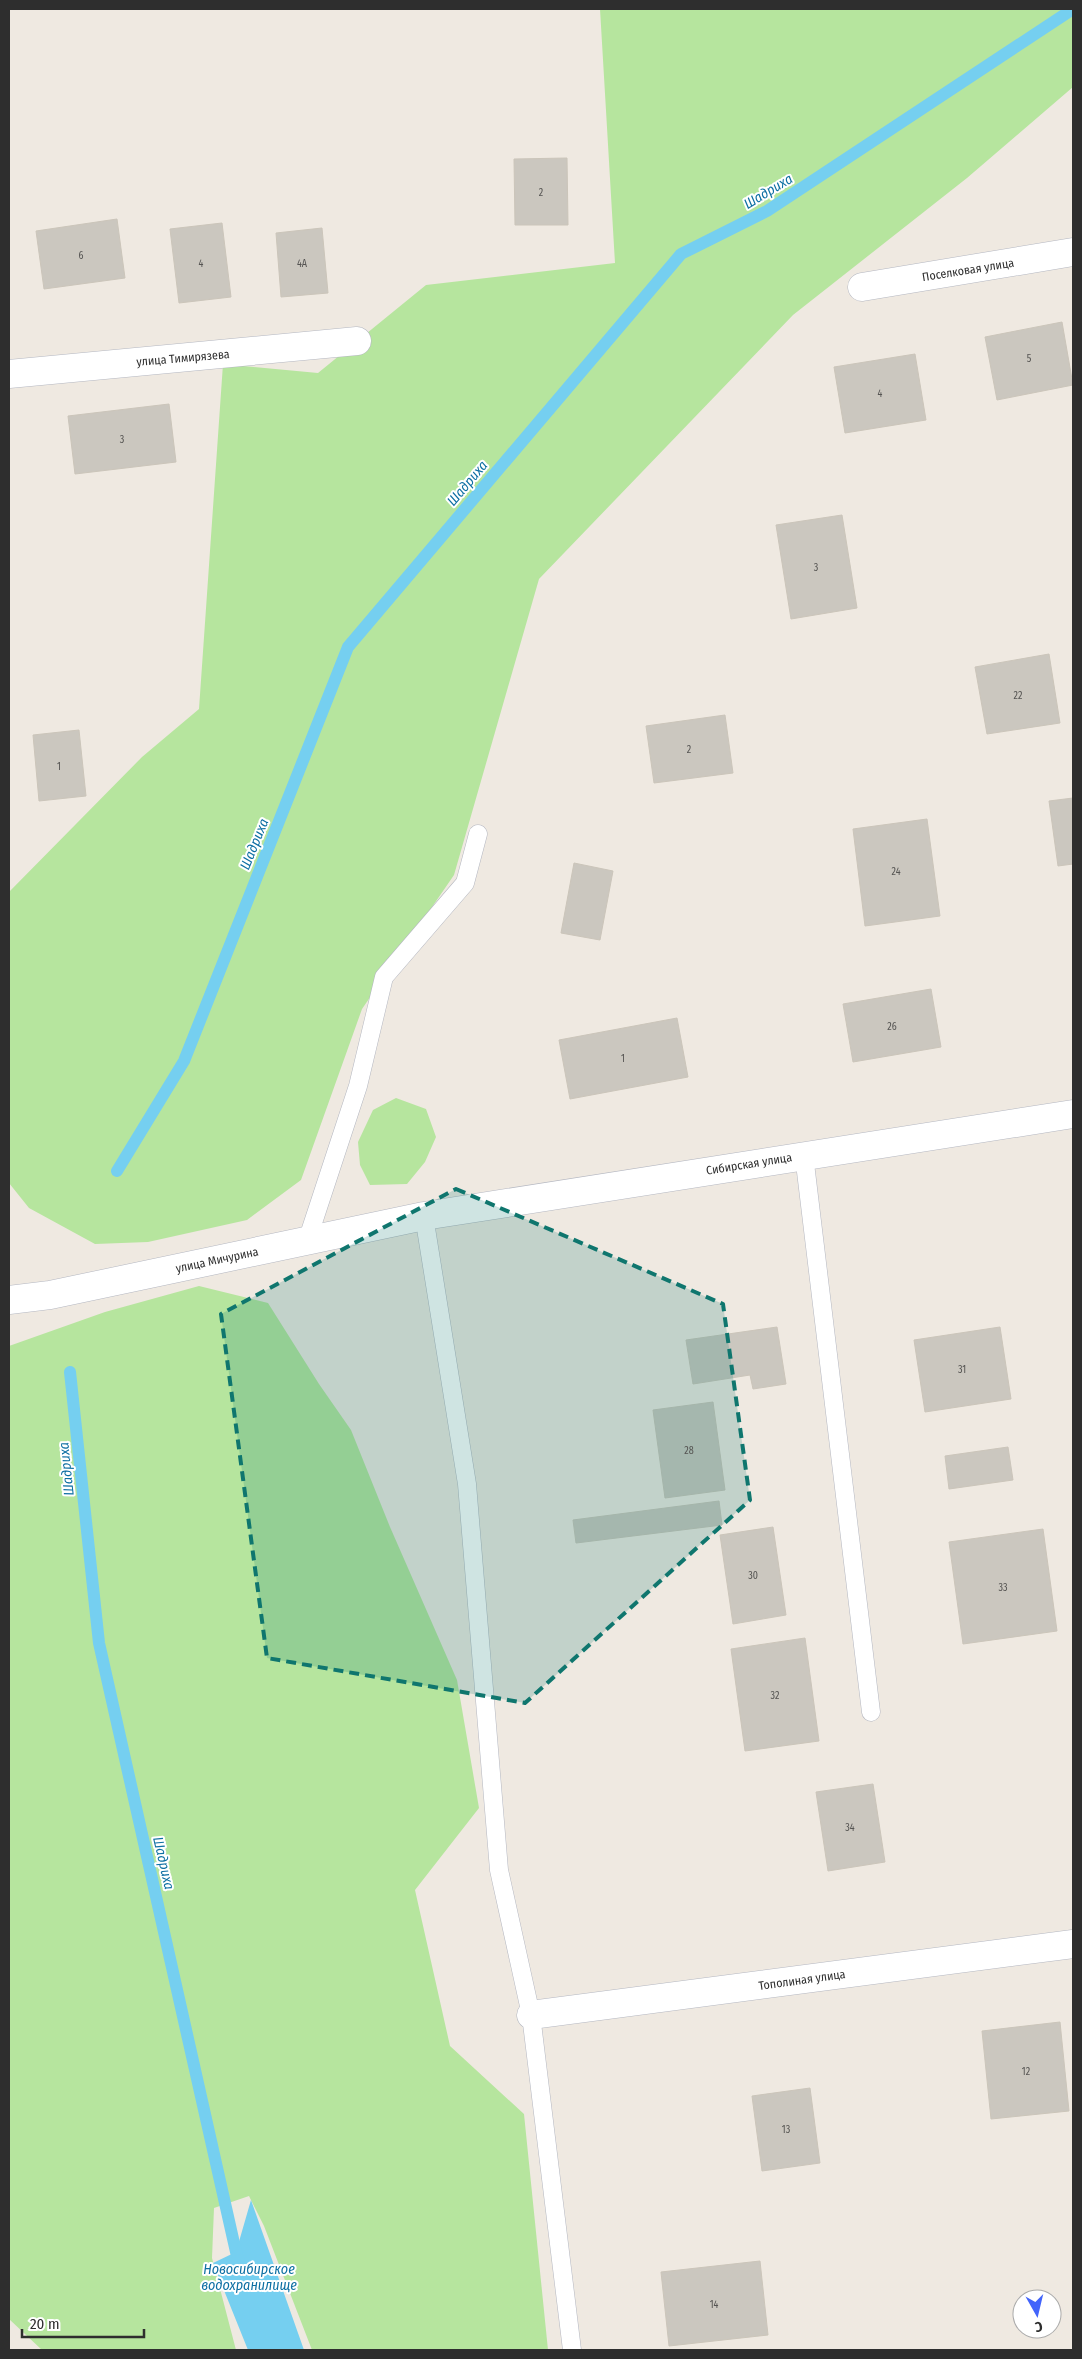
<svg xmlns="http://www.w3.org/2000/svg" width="1082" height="2359" font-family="'Fira Sans Condensed',sans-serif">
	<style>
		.green { fill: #b6e59e }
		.water { fill: #75cff0 }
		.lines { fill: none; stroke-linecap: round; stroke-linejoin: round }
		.stream { stroke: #75cff0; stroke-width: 12 }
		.building { fill: #cbc7bf; stroke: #cbc5ba }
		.lane-casing { stroke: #b4b7c1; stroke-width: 19 }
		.street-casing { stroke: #b4b7c1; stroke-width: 29 }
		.secondary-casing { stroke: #b4b7c1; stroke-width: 29 }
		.lane { stroke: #fff; stroke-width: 18 }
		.street { stroke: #fff; stroke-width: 28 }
		.secondary { stroke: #fff; stroke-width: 28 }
		.marked { fill: #0f766e; fill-opacity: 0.2; stroke: #0f766e; stroke-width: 4; stroke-dasharray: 10 6; stroke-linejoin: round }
		.labels { text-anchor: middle; stroke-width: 4; stroke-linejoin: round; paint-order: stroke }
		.number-label { font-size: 10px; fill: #555452 }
		.street-label { font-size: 12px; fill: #2e2e2e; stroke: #fff }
		.water-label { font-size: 14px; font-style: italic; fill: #0d6fa3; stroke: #fff }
	</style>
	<rect width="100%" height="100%" fill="#efe9e1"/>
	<!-- green -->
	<path class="green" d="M600,9H1073V87L967,178L793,315L539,579L454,875L362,1009L301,1180L247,1220L148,1242L95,1244L29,1208L9,1183V892L142,757L199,709L223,364L318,373L426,285L615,263Z
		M396,1098L426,1109L436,1137L425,1162L407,1184L370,1185L360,1165L358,1142L373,1110Z
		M199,1286L268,1303L319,1384L351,1430L390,1527L457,1680L479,1808L415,1890L450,2046L524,2114L548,2350H312L264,2226L249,2196L214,2208L212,2258L236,2350H42L9,2319V1346L105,1312Z"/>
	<!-- water -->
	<path class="water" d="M251,2200L304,2350H248L213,2263L236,2252Z"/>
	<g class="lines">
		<!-- stream -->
		<path class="stream" d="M117,1171L184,1061L348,647L681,254L767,211L1073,9
			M70,1372L99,1643L236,2252L241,2267"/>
	</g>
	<!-- building -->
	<path class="building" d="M567,158L568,225H515L514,159Z
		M117,219L125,278L44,289L36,231Z
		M222,223L231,297L179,303L170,229Z
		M322,228L328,293L281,297L276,233Z
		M1062,322L1073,385L997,400L985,337Z
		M915,354L926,420L845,433L834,367Z
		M169,404L176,462L75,474L68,416Z
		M842,515L857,608L791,619L776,525Z
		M1049,654L1060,723L987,734L975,667Z
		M725,715L733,773L654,783L646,726Z
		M79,730L86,796L39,801L33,735Z
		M1073,798V864L1058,866L1049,801Z
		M927,819L940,916L865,926L853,829Z
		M574,863L613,871L600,940L561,933Z
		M931,989L941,1047L853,1062L843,1004Z
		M677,1018L688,1077L570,1099L559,1040Z
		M777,1327L786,1384L753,1389L750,1375L693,1384L686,1340Z
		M1000,1327L1011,1399L925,1412L914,1340Z
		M713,1402L725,1490L665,1498L653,1410Z
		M1008,1447L1013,1480L949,1489L945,1456Z
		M719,1501L722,1525L576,1543L573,1520Z
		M773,1527L786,1615L733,1624L720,1535Z
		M1043,1529L1057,1631L963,1644L949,1542Z
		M805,1638L819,1741L745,1751L731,1649Z
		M873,1784L885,1862L828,1871L816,1792Z
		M1060,2022L1069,2111L991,2119L982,2031Z
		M810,2088L820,2163L762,2171L752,2096Z
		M760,2261L768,2335L669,2346L661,2272Z"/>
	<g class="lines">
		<defs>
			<path id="lane" d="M804,1155L871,1712
				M424,1216L467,1484L499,1870L531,2015L572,2350
				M307,1241L358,1086L384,977L465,883L478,834"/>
			<path id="street" d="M862,287L1073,252
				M9,374L357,341
				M531,2015L1073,1944"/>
			<path id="secondary" d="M9,1300L50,1295L424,1216L1073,1114"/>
		</defs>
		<!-- lane casing -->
		<use href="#lane" class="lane-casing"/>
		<!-- street casing -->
		<use href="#street" class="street-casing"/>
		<!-- secondary casing -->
		<use href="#secondary" class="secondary-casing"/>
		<!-- lane -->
		<use href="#lane" class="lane"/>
		<!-- street -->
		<use href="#street" class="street"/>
		<!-- secondary -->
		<use href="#secondary" class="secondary"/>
	</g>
	<!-- marked area -->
	<path class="marked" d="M456,1189L723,1304L750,1500L525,1703L267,1658L221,1314Z"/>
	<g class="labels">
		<!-- number labels -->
		<g class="number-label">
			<text x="541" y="196">2</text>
			<text x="81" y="259">6</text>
			<text x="201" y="267">4</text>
			<text x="302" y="267">4А</text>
			<text x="1029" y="362">5</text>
			<text x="880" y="397">4</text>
			<text x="122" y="443">3</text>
			<text x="816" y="571">3</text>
			<text x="1018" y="699">22</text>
			<text x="689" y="753">2</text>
			<text x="59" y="770">1</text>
			<text x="896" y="875">24</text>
			<text x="892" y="1030">26</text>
			<text x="623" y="1062">1</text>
			<text x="962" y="1373">31</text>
			<text x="689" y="1454">28</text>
			<text x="753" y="1579">30</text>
			<text x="1003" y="1591">33</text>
			<text x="775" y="1699">32</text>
			<text x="850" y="1831">34</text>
			<text x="1026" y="2075">12</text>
			<text x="786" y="2133">13</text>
			<text x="714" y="2308">14</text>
		</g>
		<!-- street labels -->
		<g class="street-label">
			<text transform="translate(968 270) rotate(-9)" y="4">Поселковая улица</text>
			<text transform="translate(183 358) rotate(-5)" y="4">улица Тимирязева</text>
			<text transform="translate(749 1164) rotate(-9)" y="4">Сибирская улица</text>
			<text transform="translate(217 1260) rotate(-12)" y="4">улица Мичурина</text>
			<text transform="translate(802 1980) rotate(-8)" y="4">Тополиная улица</text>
		</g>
		<!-- water labels -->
		<g class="water-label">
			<text transform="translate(768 191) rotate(-31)" y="5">Шадриха</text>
			<text transform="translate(467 483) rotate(-50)" y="5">Шадриха</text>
			<text transform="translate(254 844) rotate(-68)" y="5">Шадриха</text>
			<text transform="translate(66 1469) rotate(-96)" y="5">Шадриха</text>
			<text transform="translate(164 1863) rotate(77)" y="5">Шадриха</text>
			<text x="249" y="2274">Новосибирское<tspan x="249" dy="16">водохранилище</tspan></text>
		</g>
	</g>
	<!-- border -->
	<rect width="1082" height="2359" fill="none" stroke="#2e2e2e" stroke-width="20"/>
	<!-- north arrow -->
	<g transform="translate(1037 2314) rotate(172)"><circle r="24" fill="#ffffff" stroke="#ababab"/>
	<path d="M0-4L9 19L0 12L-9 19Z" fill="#4264fb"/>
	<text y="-8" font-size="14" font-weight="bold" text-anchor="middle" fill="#2e2e2e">С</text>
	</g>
	<!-- scale -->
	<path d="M22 2329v8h122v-8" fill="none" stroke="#2e2e2e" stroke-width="2.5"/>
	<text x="30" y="2329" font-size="15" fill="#2e2e2e" stroke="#ffffff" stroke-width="4" paint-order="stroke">20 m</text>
</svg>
